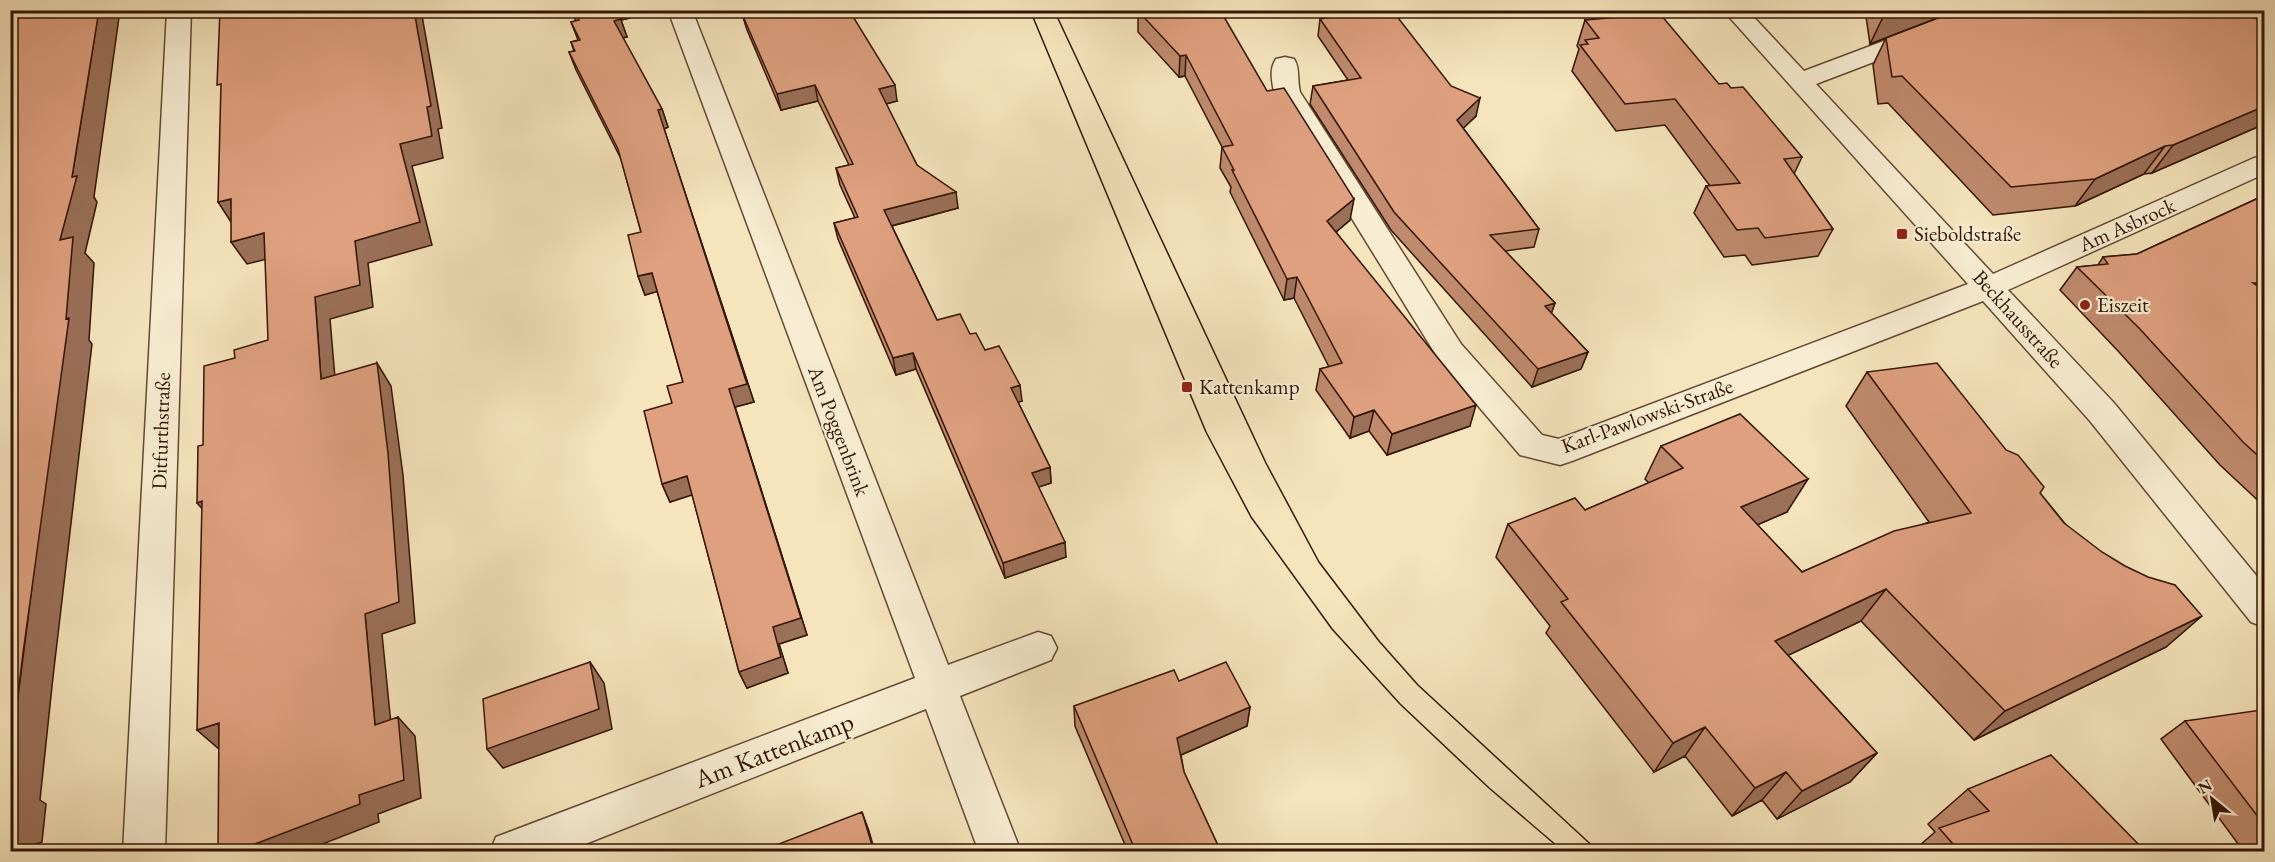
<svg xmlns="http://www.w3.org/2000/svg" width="2275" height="862" font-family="'EB Garamond',serif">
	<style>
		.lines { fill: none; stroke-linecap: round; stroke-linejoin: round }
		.minor-casing { stroke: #644832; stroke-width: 3 }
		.minor { fill: #f8edd3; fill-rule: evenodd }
		.tram { stroke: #341404; stroke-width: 1.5 }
		.wall { fill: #bf8a6d; stroke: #341404; stroke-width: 1.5 }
		.shaded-wall { fill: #9b7059; stroke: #341404; stroke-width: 1.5 }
		.building { fill: #dea07f; stroke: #341404; stroke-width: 1.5 }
		.poi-dot { fill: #8f2418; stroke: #f8edd3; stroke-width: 2 }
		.labels { text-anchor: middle; stroke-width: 4.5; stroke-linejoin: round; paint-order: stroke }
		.street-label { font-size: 21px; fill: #341404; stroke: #f8edd3 }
		.poi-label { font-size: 21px; fill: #341404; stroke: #f8edd3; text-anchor: start }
		.near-street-label { font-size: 26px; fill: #341404; stroke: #f8edd3 }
	</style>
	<rect width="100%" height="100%" fill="#f5e4bc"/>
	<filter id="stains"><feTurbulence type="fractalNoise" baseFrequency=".00333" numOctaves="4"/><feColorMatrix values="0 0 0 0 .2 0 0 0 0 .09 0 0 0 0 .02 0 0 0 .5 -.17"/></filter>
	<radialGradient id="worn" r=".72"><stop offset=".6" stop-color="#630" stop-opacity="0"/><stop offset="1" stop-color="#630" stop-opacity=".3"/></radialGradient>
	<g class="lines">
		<defs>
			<path id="minor" d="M167,10H191L165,852H123Z
				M668,10H692L948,665L1038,632L1051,636L1057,648L1051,660L960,696L1021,852H979L926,709L565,852H490L496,837L915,678Z
				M1723,10H1747L1804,71L1966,10H2000L1997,15L1816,84L1993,274L2254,158L2264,156V174L2008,290L2114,403L2264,585V627L2251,622L2090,421L1983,301L1572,461L1560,465L1520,455L1439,360L1274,92C1272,81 1269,69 1276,59L1285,57L1294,59C1300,67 1297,81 1300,92L1461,344L1542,435L1559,439L1968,284Z"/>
		</defs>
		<!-- minor casing -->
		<use href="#minor" class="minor-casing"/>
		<!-- minor -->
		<use href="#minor" class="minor"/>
		<!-- tram -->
		<path class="tram" d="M1030,10L1206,432L1251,517L1332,629L1400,704L1489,788L1564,852
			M1054,10L1266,463L1319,562L1379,641L1418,685L1599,852"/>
	</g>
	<!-- wall -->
	<path class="wall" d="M571,10H627L630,18L621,20L627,37L623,38L662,109L668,127L664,129L754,402L735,407L807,635L779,644L788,673L747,688L739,672L692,494L670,502L662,484L672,403L683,382L657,291L645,295L638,276L641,232L621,159L576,70L569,52L574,51L571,42L578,40L571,22L576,21Z
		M1865,10H1958L1870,44Z
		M1138,11L1267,91L1350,220L1336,232L1470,426L1387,455L1369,431L1350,438L1316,390L1320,369L1329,367L1294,298L1284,300L1230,192L1231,187L1220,168L1222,147L1185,76L1179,77L1138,32Z
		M742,14L897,101L886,104L917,165L958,208L892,226L937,320L970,334L985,350L1022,401L1018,402L1050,467L1051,483L1038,487L1066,557L1005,578L916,369L896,375L838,239L834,223L855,218L840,185L836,168L849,165L818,101L781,110L747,30Z
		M1320,19L1476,116L1463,128L1539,229L1534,247L1505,251L1555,303L1551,313L1588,352L1581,369L1532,387L1391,230L1310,104L1313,86L1348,80L1318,36Z
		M1585,20L1719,84L1731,88L1802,157L1794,174L1833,229L1818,256L1752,265L1745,255L1724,257L1694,213L1706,186H1710L1665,125L1616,131L1572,71L1579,49L1577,46Z
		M2265,23V126L2262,125L2152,173L2144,174L2075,206L1993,215L1888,103L1878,104L1873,65L1886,38Z
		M2265,195V507L2220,465L2119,352L2060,290L2077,267L2098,265L2103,257L2137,254Z
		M1867,372L2040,493L2166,647L1974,740L1861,621L1788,655L1877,753L1850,782L1777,819L1762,800L1732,816L1685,756L1654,772L1546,633L1550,626L1496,557L1508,524L1585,510L1649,483L1645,479L1661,446L1787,512L1757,525L1802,572L1929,522L1846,406Z
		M1179,681L1250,707L1247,726L1181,755L1184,772L1221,852H1128L1075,726L1074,706Z
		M2265,715V852H2244L2161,739L2185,721Z
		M1968,789L2146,852H1912L1935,832L1928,824Z"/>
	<!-- shaded-wall -->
	<path class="shaded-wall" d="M99,10H120L94,197L97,202L85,253L94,263L89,340L92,344L53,677L40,800L46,804L42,842L36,844V852H10V760L66,319L60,240L72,177Z
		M414,10H421L442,128L438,129L443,158L412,166L432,245L368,263L373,307L330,319L337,401L321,379L315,297L355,241L400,144L427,107Z
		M615,10H627L630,18L621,20L627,37L620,38L614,21Z
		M1900,10H1958L1870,44L1883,17Z
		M1186,55L1185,76L1179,77L1180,56Z
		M815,85L818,101L781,110L777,94Z
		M895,85L897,101L882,105L879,89Z
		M1480,98L1476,116L1453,138L1457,120Z
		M2265,106V122L2262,125L2152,173L2173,145Z
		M662,109L668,127L664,129L754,402L735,407L807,635L779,644L788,673L747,688L739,672L773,627L729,389L658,110Z
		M2165,146L2144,174L2075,206L2095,179Z
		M956,192L958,208L887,227L884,210Z
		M231,199L233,225L218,202Z
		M1354,199L1350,220L1323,243L1327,221Z
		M264,233L279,256L247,264L231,242Z
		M652,273L659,291L645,295L638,276Z
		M1297,277L1294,298L1284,300L1287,279Z
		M1555,303L1549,320L1545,306Z
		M1588,352L1581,369L1532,387L1538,369Z
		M913,353L916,369L896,375L893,358Z
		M377,363L391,386L403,475L415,623L382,634L393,744L375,725L365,614Z
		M1020,385L1022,401L1013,404L1011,388Z
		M1476,405L1470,426L1387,455L1392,434Z
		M1374,410L1369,431L1350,438L1354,417Z
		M1050,467L1051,483L1033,489L1032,473Z
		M687,476L695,494L670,502L662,484Z
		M1808,479L1787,512L1722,540L1741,507Z
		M202,501L216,524L197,503Z
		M1065,542L1066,557L1005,578L1003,563Z
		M1886,589L1861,621L1753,672L1775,641Z
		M2202,616L2166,647L1974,740L2005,711Z
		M590,662L604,683L612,729L503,768L487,749Z
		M1250,707L1247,726L1176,757L1177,738Z
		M398,717L415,736L421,798L378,814L379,822L302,852H234L359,795Z
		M219,723V749L197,730Z
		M1705,727L1685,756L1654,772L1673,743Z
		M1877,753L1850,782L1777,819L1802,791Z
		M1786,772L1762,800L1732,816L1755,788Z
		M862,812L869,831L875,852H874Z"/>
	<!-- building -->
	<path class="building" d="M10,10H99L72,177L77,176L60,240L73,237L66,319L69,318L23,653L10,760Z
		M220,10H414L431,106L427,107L432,136L400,144L420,222L355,241L360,285L315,297L321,379L377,363L388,453L399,602L365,614L375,725L398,717L404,780L359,795L360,804L234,852H218L219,723L197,730L202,501L197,503L198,446L203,445L204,366L235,358L234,350L268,340L264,233L231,242V199L218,202L221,84L217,85Z
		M574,10H616L621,19L614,21L662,109L658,110L747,384L729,389L801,618L773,627L781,657L739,672L687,476L662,484L644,411L672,403L667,386L683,382L652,273L638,276L628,235L641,232L618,149L569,52L575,51L571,42L580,40L571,22L579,20Z
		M759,10H849L895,85L879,89L917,165L956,192L884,210L937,320L960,314L970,334L976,333L985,350L999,346L1020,385L1011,388L1050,467L1032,473L1065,542L1003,563L913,353L893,358L834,223L858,217L836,168L853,164L815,85L777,94L742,14Z
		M1220,10L1267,91L1284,88L1354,199L1327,221L1476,405L1392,434L1374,410L1354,417L1320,369L1342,363L1297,277L1287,279L1232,170H1234L1222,147L1233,145L1186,55L1180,56L1138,11Z
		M1371,10H1392L1451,86L1480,98L1457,120L1539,229L1490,235L1555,303L1545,306L1588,352L1538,369L1394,212L1313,86L1361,78L1320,19Z
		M1882,10H1900L1883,17Z
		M1959,10H2240L2265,23V106L2173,145L2165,146L2095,179L2011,187L1902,76L1892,77L1886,38Z
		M1654,14L1661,15L1719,84L1727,83L1731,88L1743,87L1802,157L1784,159L1833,229L1765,238L1758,228L1737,230L1706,186L1740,183L1675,99L1625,104L1580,45L1588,44L1585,40L1599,38L1585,20Z
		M2265,195V283H2253L2265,291V462L2243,442L2139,328L2077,267L2108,264L2103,257L2137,254Z
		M1937,363L2006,450L2018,455L2044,487L2040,493L2064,523L2102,552L2125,566L2148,577L2175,585L2202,616L2005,711L1886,589L1775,641L1877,753L1802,791L1786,772L1755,788L1705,727L1673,743L1561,602L1568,599L1508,524L1575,498L1585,510L1683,468L1661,446L1740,414L1808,479L1741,507L1802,572L1894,531L1971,513L1867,372Z
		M590,662L599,709L487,749L483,699Z
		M1226,662L1250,707L1177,738L1184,772L1221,852H1136L1074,706L1174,670L1179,681Z
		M2261,710L2265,715V826L2185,721Z
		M2051,755L2146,852H2036L2034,849L2030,852H1960L1939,828L1989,811L1968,789Z
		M13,782L10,806V783Z
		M862,812L874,852H758Z"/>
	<!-- markers -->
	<g class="poi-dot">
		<rect x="1896" y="228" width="12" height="12" rx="3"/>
		<circle cx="2085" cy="305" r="6"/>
		<rect x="1181" y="381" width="12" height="12" rx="3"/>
	</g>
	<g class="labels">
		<!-- street labels -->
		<g class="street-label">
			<text transform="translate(2127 225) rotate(-24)" y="7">Am Asbrock</text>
			<text transform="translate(2018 319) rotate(48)" y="7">Beckhausstraße</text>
			<text transform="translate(1647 416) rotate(-20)" y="7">Karl-Pawlowski-Straße</text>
			<text transform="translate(161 431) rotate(-88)" y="7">Ditfurthstraße</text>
			<text transform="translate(839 431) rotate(69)" y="7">Am Poggenbrink</text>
		</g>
		<!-- poi labels -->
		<g class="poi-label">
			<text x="1914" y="241">Sieboldstraße</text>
			<text x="2097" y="312">Eiszeit</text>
			<text x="1199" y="394">Kattenkamp</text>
		</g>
		<!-- near-street labels -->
		<g class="near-street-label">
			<text transform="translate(774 750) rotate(-21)" y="9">Am Kattenkamp</text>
		</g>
	</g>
	<!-- margin -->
	<rect width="2275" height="862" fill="none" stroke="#f5e4bc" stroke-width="36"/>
	<rect x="12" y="12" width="2251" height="838" fill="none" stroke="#341404" stroke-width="3"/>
	<rect x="18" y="18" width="2239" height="826" fill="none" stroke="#341404" stroke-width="1.5"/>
	<!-- north arrow -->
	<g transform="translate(2212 799) rotate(330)" stroke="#f8edd3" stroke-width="4.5" paint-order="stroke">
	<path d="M0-4.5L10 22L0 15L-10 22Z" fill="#341404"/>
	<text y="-9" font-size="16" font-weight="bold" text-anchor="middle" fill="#341404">N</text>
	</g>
	<rect width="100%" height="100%" filter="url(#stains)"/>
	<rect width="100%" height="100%" fill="url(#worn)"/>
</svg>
